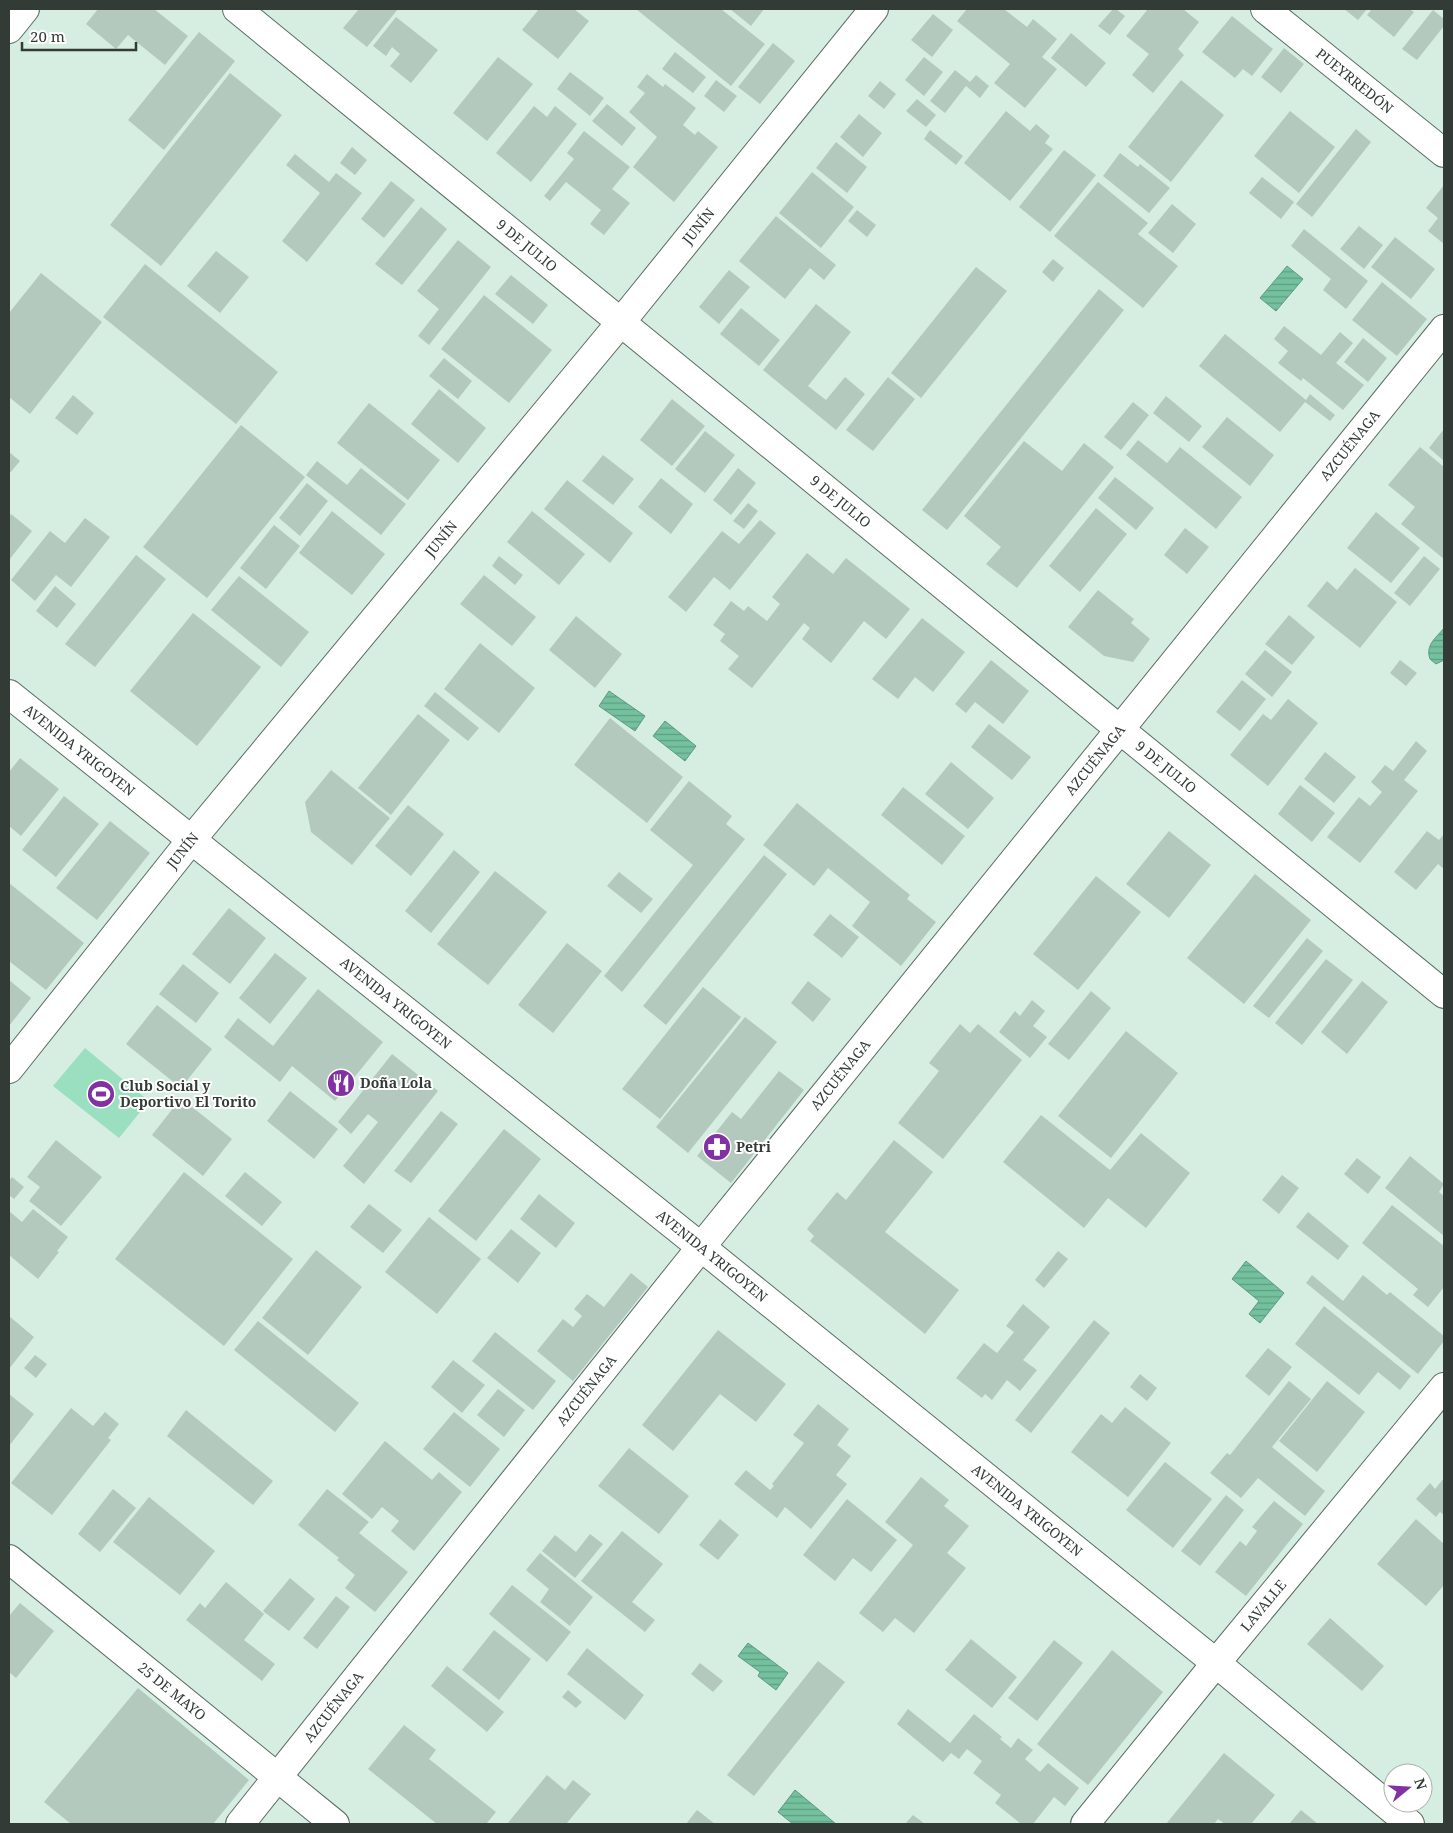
<svg xmlns="http://www.w3.org/2000/svg" width="1453" height="1833" font-family="'Noto Serif',serif">
	<style>
		.park { fill: #9ae0c0 }
		.water { fill: url(#water-rules); stroke: #609980 }
		.building { fill: #b3c9be }
		.lines { fill: none; stroke-linecap: round; stroke-linejoin: round }
		.minor-casing { stroke: #596d63; stroke-width: 30 }
		.major-casing { stroke: #596d63; stroke-width: 30 }
		.minor { stroke: #fff; stroke-width: 28 }
		.major { stroke: #fff; stroke-width: 28 }
		.labels { text-anchor: middle; stroke-width: 4; stroke-linejoin: round; paint-order: stroke }
		.street-label { font-size: 14px; fill: #333b37; stroke: #fff }
		.poi-label { font-size: 14px; font-weight: bold; fill: #333b37; stroke: #fff; text-anchor: start }
	</style>
	<defs>
		<pattern id="water-rules" width="6" height="5" patternUnits="userSpaceOnUse" patternTransform="scale(1.25)"><rect width="6" height="5" fill="#73c19f"/><path d="M0 2.5h6" fill="none" stroke="#5f9e82"/></pattern>
	</defs>
	<rect width="100%" height="100%" fill="#d6ede1"/>
	<!-- park -->
	<path class="park" d="M85,1048L149,1101L119,1138L53,1086Z"/>
	<!-- water -->
	<path class="water" d="M1287,266L1303,279L1276,311L1260,298Z
		M1444,628V660L1436,664L1430,659C1425,645 1436,638 1444,628Z
		M609,691L645,716L635,731L599,706Z
		M665,721L696,746L685,761L653,736Z
		M1246,1261L1284,1293L1260,1323L1249,1314L1259,1301L1232,1279Z
		M748,1643L788,1673L776,1690L758,1676L760,1672L738,1656Z
		M795,1790L836,1824H793L778,1812Z"/>
	<!-- building -->
	<path class="building" d="M98,9H154L188,36L165,65L128,35L116,49L86,24Z
		M359,9H398L367,47L343,28Z
		M539,9H574L589,21L558,59L522,30Z
		M636,9H721L765,44L731,86Z
		M730,9H764L751,26Z
		M967,9H1004L1027,27L1033,19L1057,39L1042,57L1057,69L1025,108L994,83L1010,64L957,21Z
		M1113,9H1116L1125,16L1110,35L1098,26Z
		M1148,9H1183L1199,22L1178,49L1184,55L1153,93L1132,75L1149,54L1126,36Z
		M1344,9H1367L1358,20Z
		M1372,9H1409L1414,12L1394,37L1367,15Z
		M1433,10L1444,19V26L1417,60L1402,49Z
		M933,14L953,30L932,57L911,40Z
		M1232,16L1273,49L1252,76L1243,69L1235,78L1202,52Z
		M396,17L438,50L411,83L390,66L400,54L392,47L386,56L373,46Z
		M199,32L235,61L164,150L128,120Z
		M1071,33L1106,63L1086,87L1051,58Z
		M773,43L795,61L760,104L738,87Z
		M1284,48L1304,64L1281,93L1261,77Z
		M675,52L706,77L693,93L662,69Z
		M498,57L533,84L487,141L453,113Z
		M924,57L943,72L924,96L905,80Z
		M955,70L970,82L976,75L989,86L980,98L966,86L945,113L930,101Z
		M570,72L604,98L590,116L557,89Z
		M230,73L282,115L161,266L110,225Z
		M647,74L663,87L665,84L696,108L683,125L695,135L698,131L718,147L674,202L633,167L657,137L629,112L645,93L637,87Z
		M716,80L737,96L724,112L704,96Z
		M1181,80L1224,115L1171,182L1128,147Z
		M880,81L896,94L884,109L868,96Z
		M917,99L936,115L926,127L906,111Z
		M607,104L636,128L622,146L592,121Z
		M534,106L547,117L555,106L577,124L531,182L496,153Z
		M1006,111L1030,131L1036,124L1050,136L1045,143L1053,149L1010,201L964,163Z
		M1290,111L1335,147L1299,193L1254,156Z
		M859,114L882,133L863,157L840,137Z
		M1356,129L1371,142L1312,217L1296,204Z
		M930,130L963,156L956,165L924,139Z
		M584,131L630,167L612,189L630,203L604,235L590,224L601,210L566,182L550,201L544,196L574,159L567,153Z
		M836,142L867,167L847,193L816,168Z
		M352,147L367,160L355,175L340,163Z
		M1064,150L1096,175L1050,232L1019,207Z
		M1120,153L1138,167L1140,164L1170,188L1149,213L1103,176Z
		M295,154L329,182L336,173L362,193L307,262L282,241L320,193L286,165Z
		M812,172L854,207L821,248L779,213Z
		M1262,177L1294,202L1281,219L1249,193Z
		M391,181L415,200L384,238L361,219Z
		M1098,182L1148,223L1138,234L1178,266L1143,308L1054,236Z
		M1444,185V244L1428,231L1438,218L1426,208Z
		M1172,204L1196,224L1173,253L1148,233Z
		M421,207L447,229L402,285L375,264Z
		M857,210L876,225L867,237L848,221Z
		M776,216L836,265L824,280L810,268L785,299L739,261Z
		M1359,226L1383,245L1364,269L1340,249Z
		M1304,229L1368,281L1346,309L1323,290L1331,279L1291,246Z
		M1395,237L1435,269L1411,299L1371,267Z
		M458,240L491,267L429,345L418,336L439,309L417,291Z
		M216,251L249,277L220,313L187,286Z
		M1053,259L1064,268L1053,282L1042,272Z
		M145,264L278,372L236,424L103,317Z
		M976,267L1007,291L921,398L891,373Z
		M729,270L750,287L719,324L699,307Z
		M41,273L102,322L30,414L9,397V313Z
		M511,275L548,305L533,324L495,294Z
		M1382,282L1427,319L1397,356L1352,320Z
		M1099,289L1124,310L947,530L922,510Z
		M484,295L552,350L509,403L441,349Z
		M816,304L851,332L808,386L826,400L845,377L865,394L836,430L763,370Z
		M741,308L780,340L759,366L720,334Z
		M1284,326L1321,355L1340,332L1353,343L1336,363L1364,385L1343,410L1303,378L1301,381L1278,363L1288,351L1274,339Z
		M1225,334L1306,400L1310,394L1335,415L1330,421L1305,402L1280,432L1199,366Z
		M1363,338L1387,358L1368,382L1344,362Z
		M444,358L472,381L458,399L429,376Z
		M888,377L915,399L873,451L846,430Z
		M439,389L486,428L458,463L411,424Z
		M73,395L94,413L77,435L55,418Z
		M1166,396L1202,426L1189,442L1153,413Z
		M672,399L705,426L672,466L640,440Z
		M1133,402L1149,415L1121,450L1104,437Z
		M369,403L440,460L408,500L337,443Z
		M1227,417L1274,455L1250,486L1202,447Z
		M241,425L305,477L207,598L143,547Z
		M1444,429V461L1429,448Z
		M705,431L735,455L705,493L675,469Z
		M1138,440L1167,463L1180,447L1242,497L1216,529L1126,455Z
		M1024,441L1062,471L1084,443L1114,467L1017,588L986,564L1001,547L964,516Z
		M1420,447L1444,467V559L1401,524L1415,507L1388,485Z
		M9,452L20,461L9,474Z
		M603,455L634,479L613,505L582,481Z
		M317,461L347,485L361,468L406,504L381,535L306,475Z
		M738,468L756,483L731,515L713,500Z
		M1115,477L1154,508L1136,530L1098,498Z
		M661,478L693,504L671,534L638,507Z
		M567,480L633,533L610,563L544,509Z
		M307,483L328,501L300,536L279,518Z
		M748,503L758,511L744,529L733,521Z
		M1096,508L1127,534L1080,592L1049,566Z
		M332,511L385,554L352,595L299,553Z
		M532,511L585,554L559,585L507,542Z
		M1376,512L1420,548L1391,583L1347,548Z
		M11,514L32,531L9,560V517Z
		M85,518L110,537L71,587L56,575L35,601L11,580L50,531L65,543Z
		M760,520L776,533L730,590L714,577L686,612L668,597L722,531L739,544Z
		M274,525L300,546L266,589L240,568Z
		M1185,528L1209,547L1187,574L1164,555Z
		M807,553L833,574L846,558L910,609L886,639L864,621L831,663L802,639L810,628L804,623L752,688L728,669L739,656L720,641L725,634L713,625L731,601L744,611L748,606L767,621L780,604L772,597Z
		M136,555L166,579L95,667L65,644Z
		M499,556L523,575L515,585L492,566Z
		M1424,556L1440,569L1410,606L1394,593Z
		M1355,568L1397,602L1360,648L1307,606L1327,581L1337,590Z
		M484,575L536,617L512,646L460,604Z
		M239,576L309,632L281,667L211,610Z
		M55,586L76,604L57,628L36,611Z
		M1098,590L1134,619L1131,623L1150,639L1133,662L1104,656L1068,627Z
		M193,613L261,667L197,746L130,691Z
		M1289,615L1315,637L1292,665L1265,644Z
		M576,616L622,654L595,688L549,650Z
		M922,618L965,652L933,692L915,677L898,699L872,679Z
		M480,643L535,688L499,733L444,689Z
		M1265,650L1292,672L1272,697L1245,674Z
		M991,660L1029,691L1003,724L975,702L966,713L955,704Z
		M1400,660L1417,673L1406,686L1390,673Z
		M1242,680L1266,699L1240,731L1216,712Z
		M435,692L479,728L468,741L424,706Z
		M1288,699L1318,723L1268,786L1230,755L1263,714L1271,720Z
		M418,714L450,740L391,815L358,788Z
		M610,718L683,777L647,823L574,765Z
		M989,724L1031,757L1012,780L971,747Z
		M1416,741L1427,751L1404,780L1418,791L1360,863L1327,837L1359,797L1370,806L1382,792L1371,782L1385,765L1393,771Z
		M1325,752L1356,777L1334,803L1304,779Z
		M20,758L59,789L21,836L9,826V772Z
		M951,762L994,798L968,829L925,794Z
		M331,770L390,818L352,865L311,832L305,802Z
		M689,781L732,816L726,824L745,839L622,992L604,976L693,865L650,830Z
		M1300,785L1335,813L1312,842L1278,814Z
		M903,787L965,836L942,865L881,815Z
		M64,796L99,824L56,877L22,850Z
		M797,803L910,895L907,899L936,922L901,966L852,926L870,902L828,868L814,886L763,845Z
		M408,805L444,834L411,876L375,846Z
		M110,821L150,853L97,920L56,888Z
		M1169,831L1211,865L1169,918L1126,884Z
		M1427,831L1439,840L1444,834V869L1438,864L1416,890L1394,872Z
		M454,850L480,872L431,933L405,911Z
		M764,855L787,874L666,1025L643,1006Z
		M495,871L547,912L488,985L437,944Z
		M619,872L653,899L641,913L607,886Z
		M1255,874L1311,920L1244,1004L1187,958Z
		M1096,876L1141,912L1078,990L1033,954Z
		M9,883L84,943L46,990L9,961Z
		M229,908L266,938L230,984L192,954Z
		M830,914L859,937L842,958L813,935Z
		M1307,938L1323,951L1269,1018L1253,1006Z
		M567,943L602,971L553,1033L518,1005Z
		M275,953L307,978L270,1024L239,998Z
		M1326,959L1353,980L1302,1045L1275,1023Z
		M183,964L219,993L196,1023L159,994Z
		M9,980L31,998L9,1026Z
		M808,981L831,999L813,1022L791,1003Z
		M1362,981L1388,1002L1347,1054L1321,1032Z
		M703,987L741,1017L660,1119L622,1089Z
		M318,989L383,1042L335,1101L292,1066L280,1082L224,1037L238,1018L273,1046Z
		M1091,991L1111,1008L1069,1060L1048,1044Z
		M1032,1000L1045,1011L1033,1026L1047,1037L1030,1058L999,1032L1015,1011L1020,1016Z
		M157,1005L212,1049L181,1088L126,1044Z
		M745,1017L777,1042L688,1153L656,1127Z
		M960,1024L970,1033L978,1024L1022,1060L943,1159L898,1123L939,1071L929,1063Z
		M1126,1031L1178,1073L1111,1158L1058,1116Z
		M392,1054L438,1091L364,1184L343,1166L378,1122L368,1114L351,1134L338,1122Z
		M779,1071L804,1090L731,1183L697,1156L732,1112L741,1119Z
		M290,1091L338,1129L314,1159L267,1121Z
		M181,1098L232,1139L203,1176L152,1135Z
		M441,1111L458,1124L411,1183L394,1171Z
		M1041,1115L1110,1170L1141,1133L1190,1173L1146,1228L1108,1198L1084,1228L1003,1162Z
		M504,1129L541,1159L476,1241L438,1211Z
		M56,1140L102,1177L61,1226L29,1201L40,1187L27,1177Z
		M894,1140L933,1172L885,1232L959,1290L925,1334L810,1241L814,1236L807,1229L837,1192L846,1200Z
		M1410,1156L1444,1184L1439,1192L1444,1196V1236L1385,1188Z
		M1357,1158L1381,1177L1368,1194L1344,1174Z
		M184,1172L293,1259L224,1346L115,1259Z
		M245,1172L282,1202L262,1226L225,1196Z
		M1282,1175L1299,1188L1279,1214L1262,1200Z
		M12,1177L24,1187L14,1199L9,1195V1181Z
		M539,1194L575,1223L556,1248L520,1219Z
		M369,1204L402,1230L383,1253L350,1227Z
		M1392,1205L1444,1246V1287L1428,1307L1413,1295L1418,1289L1362,1243Z
		M33,1209L68,1237L57,1251L59,1252L38,1279L9,1255V1211L22,1222Z
		M1308,1212L1349,1246L1338,1260L1296,1227Z
		M429,1217L481,1259L437,1314L385,1272Z
		M511,1229L541,1253L518,1283L487,1258Z
		M316,1250L362,1287L308,1355L262,1318Z
		M1058,1251L1068,1259L1044,1288L1035,1280Z
		M631,1273L648,1287L573,1381L537,1351L563,1319L573,1327L582,1316L574,1309L587,1294L604,1307Z
		M1312,1275L1343,1301L1363,1275L1387,1295L1390,1292L1444,1336V1341L1418,1374L1306,1283Z
		M1023,1304L1050,1327L1023,1360L1037,1370L1020,1391L1007,1380L992,1400L985,1394L982,1398L956,1378L984,1343L997,1353L1014,1332L1006,1326Z
		M1324,1306L1411,1376L1400,1390L1378,1372L1359,1395L1295,1344Z
		M9,1316L34,1337L9,1369Z
		M1094,1320L1110,1333L1031,1433L1015,1420Z
		M258,1321L359,1403L335,1432L234,1350Z
		M718,1330L786,1384L756,1422L720,1394L673,1451L642,1425Z
		M495,1332L556,1381L533,1410L472,1361Z
		M1268,1348L1292,1367L1269,1396L1245,1376Z
		M35,1355L47,1364L36,1378L24,1368Z
		M453,1360L485,1385L462,1413L431,1387Z
		M1140,1374L1157,1388L1147,1401L1130,1387Z
		M1289,1381L1311,1399L1272,1447L1325,1491L1305,1516L1258,1478L1241,1498L1210,1473L1227,1453L1230,1455Z
		M1327,1381L1365,1412L1317,1472L1279,1441Z
		M498,1389L525,1410L504,1437L477,1415Z
		M9,1394L34,1414L9,1446Z
		M818,1404L849,1429L837,1445L851,1456L836,1475L847,1484L811,1529L785,1507L777,1518L734,1484L746,1470L770,1490L774,1486L772,1484L804,1443L793,1435Z
		M1125,1407L1171,1443L1128,1497L1071,1452L1101,1414L1112,1423Z
		M71,1408L93,1426L105,1412L119,1424L108,1438L111,1440L52,1515L11,1483Z
		M186,1410L273,1481L253,1505L167,1436Z
		M454,1412L500,1449L470,1487L423,1449Z
		M385,1441L432,1480L439,1472L462,1492L414,1551L391,1531L399,1521L382,1507L372,1519L342,1494Z
		M629,1448L689,1496L659,1534L598,1486Z
		M1165,1462L1212,1499L1173,1548L1126,1510Z
		M921,1477L949,1500L944,1506L969,1526L947,1553L966,1568L914,1633L895,1618L883,1632L859,1613L913,1545L885,1522Z
		M1444,1478V1515L1440,1512L1436,1517L1416,1499L1430,1483L1435,1489Z
		M113,1489L136,1508L100,1552L78,1534Z
		M327,1489L369,1522L359,1533L408,1572L375,1612L345,1588L355,1575L337,1560L339,1558L298,1525Z
		M1226,1495L1244,1510L1200,1566L1181,1551Z
		M149,1497L215,1551L180,1595L113,1542Z
		M847,1499L897,1540L871,1572L853,1558L835,1581L803,1555Z
		M1274,1501L1303,1524L1246,1596L1215,1572L1240,1541L1246,1546L1257,1531L1252,1527Z
		M720,1519L739,1535L718,1560L699,1545Z
		M1416,1519L1444,1544V1585L1426,1606L1377,1564Z
		M622,1531L663,1564L632,1602L655,1620L645,1632L581,1581Z
		M590,1534L603,1544L575,1578L542,1551L555,1535L576,1552Z
		M540,1553L593,1597L570,1626L540,1602L549,1589L526,1570Z
		M290,1578L315,1599L289,1631L263,1611Z
		M226,1582L264,1614L244,1640L275,1664L262,1681L186,1620L200,1603L205,1608Z
		M512,1585L571,1632L547,1662L489,1614Z
		M336,1596L350,1607L317,1649L303,1638Z
		M20,1603L54,1631L16,1678L9,1672V1616Z
		M1330,1618L1384,1666L1362,1691L1307,1644Z
		M494,1630L531,1659L499,1700L462,1670Z
		M971,1639L1017,1677L992,1708L945,1670Z
		M1054,1640L1083,1663L1037,1721L1008,1698Z
		M587,1648L644,1695L625,1720L567,1674Z
		M1112,1650L1163,1692L1088,1785L1037,1744Z
		M818,1661L845,1682L754,1796L727,1775Z
		M700,1663L723,1681L713,1692L691,1674Z
		M447,1666L504,1712L487,1732L431,1686Z
		M138,1688L249,1780L213,1824H71L44,1802Z
		M568,1690L582,1702L576,1708L562,1697Z
		M908,1709L950,1743L974,1714L1002,1737L1000,1739L1011,1748L1018,1738L1033,1750L1025,1759L1040,1772L1048,1763L1079,1788L1065,1806L1054,1797L1033,1824H1021L995,1803L1001,1795L973,1773L982,1761L967,1749L959,1759L951,1753L943,1762L897,1724Z
		M404,1725L436,1750L429,1759L496,1812L486,1824H437L368,1769Z
		M1224,1753L1275,1795L1251,1824H1225L1218,1819L1214,1824H1166Z
		M547,1775L565,1790L573,1780L591,1794L566,1824H507Z
		M697,1810L715,1824H686Z
		M1301,1810L1318,1824H1289Z
		M913,1815L925,1824H905Z"/>
	<g class="lines">
		<defs>
			<g id="minor">
				<path id="s1" d="M237,9L1444,994"/>
				<path id="s2" d="M1265,9L1444,153"/>
				<path id="s3" d="M9,1069L192,839L621,322L874,9"/>
				<path id="s4" d="M9,1559L335,1824"/>
				<path id="s5" d="M240,1824L701,1247L1444,329"/>
				<path id="s6" d="M1085,1824L1216,1663L1444,1387"/>
			</g>
			<g id="major">
				<path d="M9,29L25,9"/>
				<path id="s7" d="M9,694L701,1247L1216,1663L1410,1824"/>
			</g>
		</defs>
		<!-- minor casing -->
		<use href="#minor" class="minor-casing"/>
		<!-- major casing -->
		<use href="#major" class="major-casing"/>
		<!-- minor -->
		<use href="#minor" class="minor"/>
		<!-- major -->
		<use href="#major" class="major"/>
	</g>
	<!-- icons -->
	<defs>
		<symbol id="restaurant-disc" viewBox="-11 -11 22 22"><circle r="9.5" fill="#8131a1" stroke="#fff"/><path d="M-5-6h1v4h1v-4h1v4h1v-4h1v5L-1.5 .5V6h-2V.5L-5-1ZM5-6V6H3V1.5H1.5Q1.5-4 5-6Z" fill="#fff"/></symbol>
		<symbol id="stadium-disc" viewBox="-11 -11 22 22"><circle r="9.5" fill="#8131a1" stroke="#fff"/><path d="M0-5a6.5 5 0 1 0 0 10a6.5 5 0 1 0 0-10ZM-3.5-1.8h7v3.6h-7Z" fill="#fff"/></symbol>
		<symbol id="pharmacy-disc" viewBox="-11 -11 22 22"><circle r="9.5" fill="#8131a1" stroke="#fff"/><path d="M-2-6h4v4h4v4h-4v4h-4v-4h-4v-4h4Z" fill="#fff"/></symbol>
	</defs>
	<g fill-rule="evenodd">
		<use href="#restaurant-disc" x="325" y="1067" width="32" height="32"/>
		<use href="#stadium-disc" x="85" y="1078" width="32" height="32"/>
		<use href="#pharmacy-disc" x="701" y="1131" width="32" height="32"/>
	</g>
	<g class="labels">
		<!-- street labels -->
		<g class="street-label">
			<text dy="5" stroke="none"><textPath href="#s2" startOffset="115">PUEYRREDÓN</textPath></text>
			<text dy="5" stroke="none"><textPath href="#s3" startOffset="1089">JUNÍN</textPath></text>
			<text dy="5" stroke="none"><textPath href="#s1" startOffset="374">9 DE JULIO</textPath></text>
			<text dy="5" stroke="none"><textPath href="#s5" startOffset="1770">AZCUÉNAGA</textPath></text>
			<text dy="5" stroke="none"><textPath href="#s1" startOffset="779">9 DE JULIO</textPath></text>
			<text dy="5" stroke="none"><textPath href="#s3" startOffset="684">JUNÍN</textPath></text>
			<text dy="5" stroke="none"><textPath href="#s7" startOffset="90">AVENIDA YRIGOYEN</textPath></text>
			<text dy="5" stroke="none"><textPath href="#s5" startOffset="1365">AZCUÉNAGA</textPath></text>
			<text dy="5" stroke="none"><textPath href="#s1" startOffset="1199">9 DE JULIO</textPath></text>
			<text dy="5" stroke="none"><textPath href="#s3" startOffset="279">JUNÍN</textPath></text>
			<text dy="5" stroke="none"><textPath href="#s7" startOffset="495">AVENIDA YRIGOYEN</textPath></text>
			<text dy="5" stroke="none"><textPath href="#s5" startOffset="960">AZCUÉNAGA</textPath></text>
			<text dy="5" stroke="none"><textPath href="#s7" startOffset="900">AVENIDA YRIGOYEN</textPath></text>
			<text dy="5" stroke="none"><textPath href="#s5" startOffset="555">AZCUÉNAGA</textPath></text>
			<text dy="5" stroke="none"><textPath href="#s7" startOffset="1305">AVENIDA YRIGOYEN</textPath></text>
			<text dy="5" stroke="none"><textPath href="#s6" startOffset="282">LAVALLE</textPath></text>
			<text dy="5" stroke="none"><textPath href="#s4" startOffset="210">25 DE MAYO</textPath></text>
			<text dy="5" stroke="none"><textPath href="#s5" startOffset="150">AZCUÉNAGA</textPath></text>
		</g>
		<!-- poi labels -->
		<g class="poi-label">
			<text x="360" y="1088">Doña Lola</text>
			<text x="120" y="1091">Club Social y<tspan x="120" dy="16">Deportivo El Torito</tspan></text>
			<text x="736" y="1152">Petri</text>
		</g>
	</g>
	<!-- border -->
	<rect width="1453" height="1833" fill="none" stroke="#333b37" stroke-width="20"/>
	<!-- north arrow -->
	<g transform="translate(1408 1788) rotate(72)"><circle r="24" fill="#ffffff" stroke="#adb1af"/>
	<path d="M0-4L9 19L0 12L-9 19Z" fill="#8131a1"/>
	<text y="-8" font-size="14" font-weight="bold" text-anchor="middle" fill="#333b37">N</text>
	</g>
	<!-- scale -->
	<path d="M22 42v8h114v-8" fill="none" stroke="#333b37" stroke-width="2.5"/>
	<text x="30" y="42" font-size="15" fill="#333b37" stroke="#ffffff" stroke-width="4" paint-order="stroke">20 m</text>
</svg>
